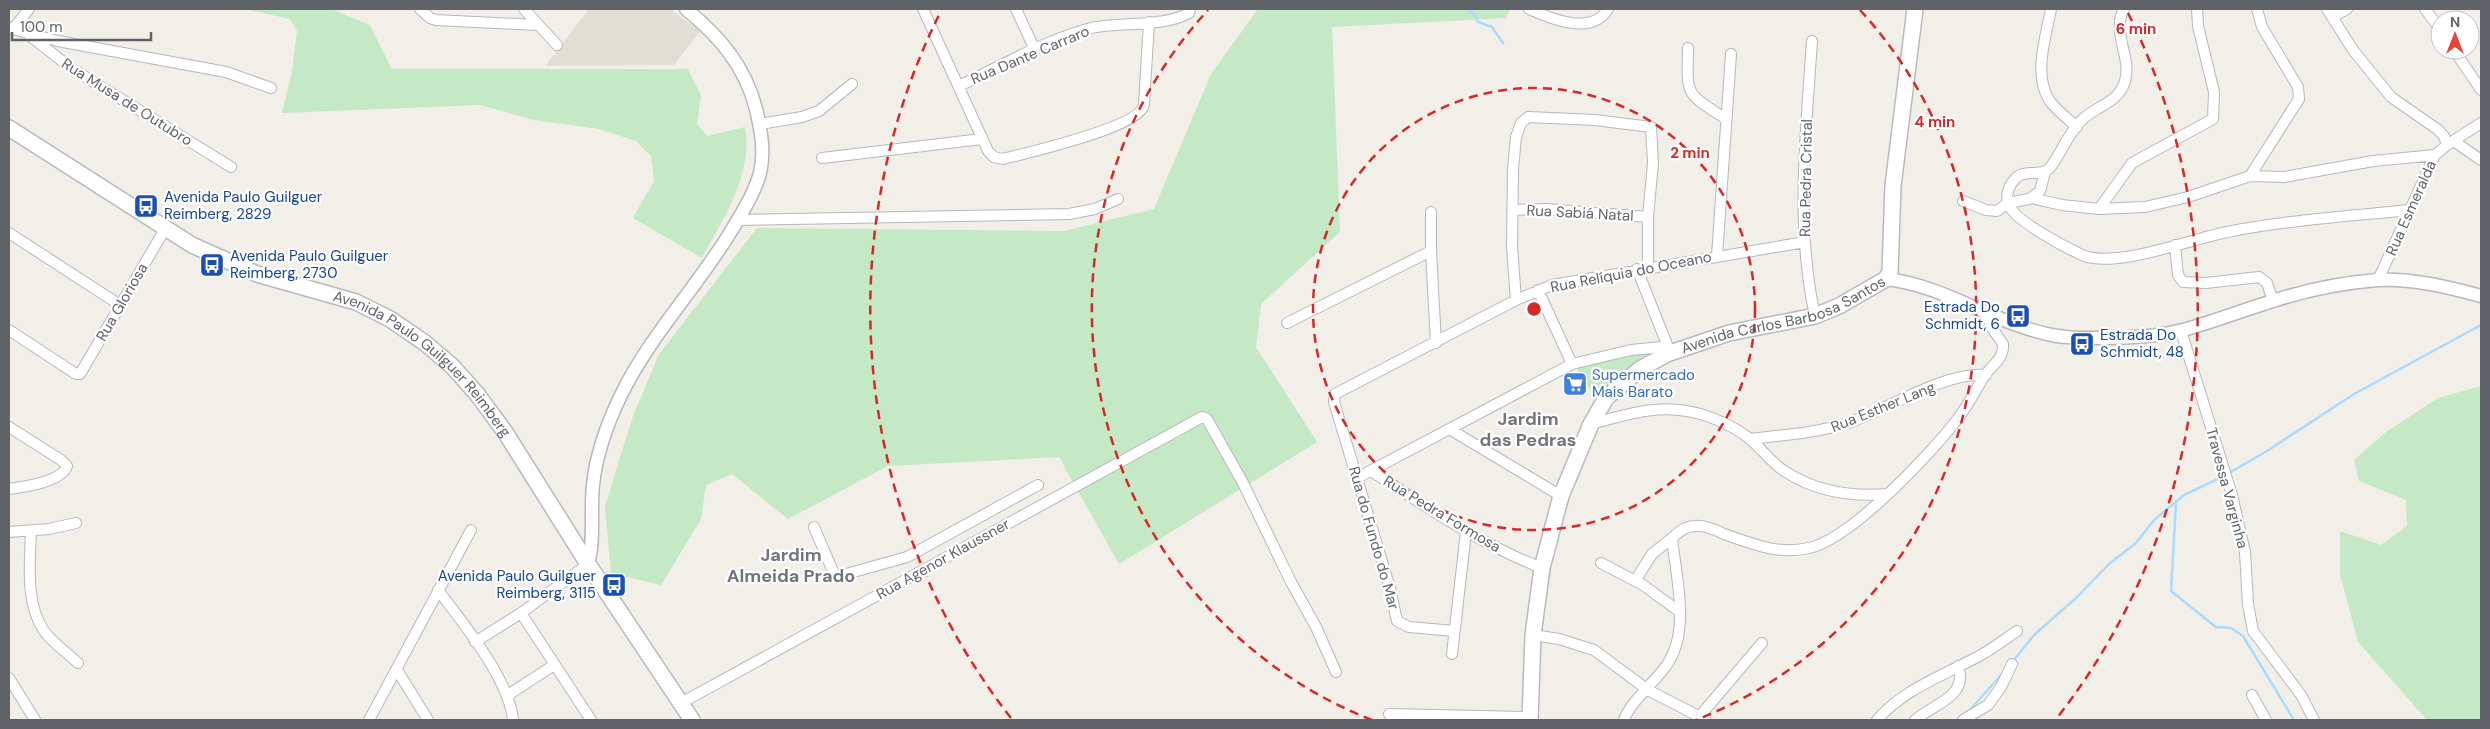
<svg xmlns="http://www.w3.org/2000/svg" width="2490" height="729" font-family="'DM Sans',sans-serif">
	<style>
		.education { fill: #e1ded6 }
		.green { fill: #c5e8c5 }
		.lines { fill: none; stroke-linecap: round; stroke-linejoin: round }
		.stream { stroke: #aadaff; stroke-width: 2.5 }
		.minor-casing { stroke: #b5b8bc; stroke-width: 12 }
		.tertiary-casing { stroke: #b5b8bc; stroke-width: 15 }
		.secondary-casing { stroke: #b6babf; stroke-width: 18 }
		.minor { stroke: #fff; stroke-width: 10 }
		.tertiary { stroke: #fff; stroke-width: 12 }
		.secondary { stroke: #fff; stroke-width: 15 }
		.ring { fill: none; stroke: #d62828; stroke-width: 2.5; stroke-dasharray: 9 6 }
		.labels { text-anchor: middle; stroke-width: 4.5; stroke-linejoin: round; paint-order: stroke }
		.street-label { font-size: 15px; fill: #5f6368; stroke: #fff }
		.transit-label { font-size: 15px; fill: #164399; stroke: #fff; text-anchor: start }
		.shop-label { font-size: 15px; fill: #366cbe; stroke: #fff; text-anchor: start }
		.quarter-label { font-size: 18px; font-weight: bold; fill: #70757a; stroke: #fff }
		.centre { fill: #d62828; stroke: #fff; stroke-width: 2.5 }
		.ring-label { font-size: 15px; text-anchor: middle; font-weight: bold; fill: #d62828; stroke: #fff; stroke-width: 4.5; stroke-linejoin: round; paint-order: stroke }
	</style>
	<rect width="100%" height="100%" fill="#f1efe8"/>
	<!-- education -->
	<path class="education" d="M589,9H670L700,31L674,65L549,66L546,65Z"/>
	<!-- green -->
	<path class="green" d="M245,9H331L370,25L392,69H688L701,95L697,124L707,136L745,127C753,175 724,217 702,258L633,218L654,181L651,156L636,141L599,129L534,120L480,105L282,113L292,72L297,31L290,19Z
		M1258,9H1510L1506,18L1332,27L1340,232L1261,304L1256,347L1317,442L1119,564L1059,457L888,466L788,519L732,474L706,485L701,519L661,585L611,573L605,506L633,416L659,354L757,228L1064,231L1154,209L1211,74Z
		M1663,349L1597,400L1575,365Z
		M2481,386V720H2427L2358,642L2340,574V531L2381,545L2407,526L2406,500L2359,481L2354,460L2386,432L2438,398Z"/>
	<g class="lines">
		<!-- stream -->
		<path class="stream" d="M1468,9L1475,15L1478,22L1492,27L1503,43
			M2229,473L2267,451L2354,394L2481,325
			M2176,503L2171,591L2216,627L2231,628L2243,636L2294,720
			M2013,661L2034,635L2076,598L2109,564L2136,543L2154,520L2184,495L2224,476
			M1968,712L2003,673"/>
		<defs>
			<path id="minor" d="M420,9L430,18L436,20L537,25
				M524,9L557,45
				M923,9L988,151L994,157L1003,159C1026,153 1142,127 1144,104L1149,22
				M1016,9L1035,50
				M1529,9C1551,19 1592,36 1608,9
				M2051,9C2046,37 2033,73 2049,100C2056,110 2068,119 2077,127
				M2124,9C2111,32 2132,57 2125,81C2119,102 2099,105 2084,118C2069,131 2061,154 2049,169C2039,177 2025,169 2016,178C2010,184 2005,194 2008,203C2012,220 2067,248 2084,256C2121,268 2192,238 2232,231C2290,220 2350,216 2409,210
				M2327,9L2353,50L2391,97L2437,129L2444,136L2447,145L2435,155L2378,280
				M2425,9L2440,29
				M2332,17L2347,9
				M9,28L58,41L226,72L271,88
				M13,29L29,9
				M29,35L71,68L231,167
				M1812,41C1806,132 1795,225 1815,316
				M1688,48C1687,97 1685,92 1726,119
				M2454,50L2481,90
				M959,86C1001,66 1045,40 1091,28C1119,22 1165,27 1189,13L1190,9
				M760,124L802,117L819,111L852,84
				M2455,142L2481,160
				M2447,145L2481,123
				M822,158L982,139
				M2250,176L2299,99L2298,87L2262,27L2257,9
				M2031,198L2062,205L2099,209L2145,207L2188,197L2250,176L2284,177L2373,161L2435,155
				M1963,201L1986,210L1997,211L2008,203L2029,199L2040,191L2045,172
				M2099,209L2132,163L2213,119L2214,92L2198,26L2197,9
				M1512,210L1546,209L1648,217
				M1431,212V251
				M738,220L1069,214L1095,209L1118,199
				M9,233L120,305
				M2175,245L2178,275L2183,282L2206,283L2259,277L2267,283L2273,301
				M1717,256L1731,54
				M1637,269L1668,347
				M1538,290L1572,364
				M1516,300L1512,247L1513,169L1516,137L1521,123L1528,117L1595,120L1651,127L1653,163L1648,217V267
				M1287,323L1431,251L1436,343
				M9,330L76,374H80L165,229
				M2181,331L2232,495L2245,552L2248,604L2253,631L2301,695L2314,720
				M1591,424C1625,415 1657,404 1692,412C1711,416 1734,426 1750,439C1762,449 1772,464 1786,472C1817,492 1852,497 1888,494
				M9,427L61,460L67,466C62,482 23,487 9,489
				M1451,430L1561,496
				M1750,439C1783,435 1816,433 1848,423C1889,409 1943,372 1986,375
				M1371,471C1427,507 1480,544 1542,568
				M1357,478L1572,364L1631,350L1662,347L1677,350
				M814,527L834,574L839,576L907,557L1038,485
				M31,531C30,563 25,603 44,631C53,643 67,653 78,663
				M9,532L49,529L76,523
				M1601,563L1643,585L1680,612
				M1635,581L1652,554L1672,538
				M438,590C463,623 509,679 513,720
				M521,613L591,720
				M1454,631L1409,627L1397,621L1390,588L1334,402L1335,394L1516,300L1552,285L1805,242
				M1533,635L1559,639L1594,650L1648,690L1706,720
				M475,642L521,613L588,564
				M1452,654L1466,532
				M397,670L428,720
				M9,678L35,720
				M508,695L554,665
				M2252,695L2266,720
				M681,703L1202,417L1207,419L1243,483L1291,582L1316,627L1336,672
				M1389,714L1530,717
				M1699,717L1762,643
				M369,720L471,530
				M1624,720C1630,702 1655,682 1666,666C1691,632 1676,577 1672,538C1679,532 1685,526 1695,526C1704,525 1716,530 1724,534C1753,544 1778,555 1809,548C1851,539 1932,453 1959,417C1969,404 1976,389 1985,375C1993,364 2004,359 2003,344L1992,328L1985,312
				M1877,720C1905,688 1945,675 1981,655C1994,648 2005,639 2017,631
				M1915,720C1934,704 1969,696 1958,666
				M1963,720L1988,705L2001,687L2012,664"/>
			<path id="tertiary" d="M1886,279C1942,285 1989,320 2043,333C2061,338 2081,338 2100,338C2127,338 2157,337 2183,330C2213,322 2243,310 2273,301C2306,290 2342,283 2377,280C2411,278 2448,287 2481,296
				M588,564C595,539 590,511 593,485C596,455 608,422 621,395C651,334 699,285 733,228C743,211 755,192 760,173C765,152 761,130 756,109C745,66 720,37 686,9"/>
			<g id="secondary">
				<path id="s1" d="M9,128L192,245L257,274L356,302L390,319L425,343L452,366L477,394L505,432L588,564L692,720"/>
				<path id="s2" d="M1530,720L1533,635L1542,568L1561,496L1591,424L1606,398L1640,369L1667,354L1729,333L1815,316L1839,306L1886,279L1890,272L1893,186L1915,9"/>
			</g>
		</defs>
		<!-- minor casing -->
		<use href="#minor" class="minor-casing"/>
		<!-- tertiary casing -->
		<use href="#tertiary" class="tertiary-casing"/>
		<!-- secondary casing -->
		<use href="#secondary" class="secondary-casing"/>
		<!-- minor -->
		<use href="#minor" class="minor"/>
		<!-- tertiary -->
		<use href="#tertiary" class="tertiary"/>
		<!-- secondary -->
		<use href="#secondary" class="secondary"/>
	</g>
	<!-- distance rings -->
	<g class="ring">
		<circle cx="1534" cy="309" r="221"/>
		<path d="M1372 720A442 442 0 0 1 1208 10M1860 10A442 442 0 0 1 1696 720"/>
		<path d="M1011 718A664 664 0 0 1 940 13M2128 13A664 664 0 0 1 2057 718"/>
	</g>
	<!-- icons -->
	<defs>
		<symbol id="bus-square" viewBox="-11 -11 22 22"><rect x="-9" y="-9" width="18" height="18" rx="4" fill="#1a4fb4" stroke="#fff"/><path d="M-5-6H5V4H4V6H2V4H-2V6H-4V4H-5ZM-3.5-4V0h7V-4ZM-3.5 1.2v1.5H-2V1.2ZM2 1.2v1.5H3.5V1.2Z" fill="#fff"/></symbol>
		<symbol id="supermarket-square" viewBox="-11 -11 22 22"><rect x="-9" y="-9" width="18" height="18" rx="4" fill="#3f7fe0" stroke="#fff"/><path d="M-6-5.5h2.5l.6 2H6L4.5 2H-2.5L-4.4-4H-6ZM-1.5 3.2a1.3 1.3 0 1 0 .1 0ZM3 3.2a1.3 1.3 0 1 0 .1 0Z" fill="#fff"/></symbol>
	</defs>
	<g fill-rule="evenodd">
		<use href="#bus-square" x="132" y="192" width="28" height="28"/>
		<use href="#bus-square" x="198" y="251" width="28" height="28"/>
		<use href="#bus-square" x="2004" y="302" width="28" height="28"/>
		<use href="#bus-square" x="2068" y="330" width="28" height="28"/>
		<use href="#supermarket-square" x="1561" y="370" width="28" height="28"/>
		<use href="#bus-square" x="600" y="571" width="28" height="28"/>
	</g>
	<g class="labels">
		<!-- street labels -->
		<g class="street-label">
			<text transform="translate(1030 55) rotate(-23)" y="5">Rua Dante Carraro</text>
			<text transform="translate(127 102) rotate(32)" y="5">Rua Musa de Outubro</text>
			<text transform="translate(1806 178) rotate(-89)" y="5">Rua Pedra Cristal</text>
			<text transform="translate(2411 208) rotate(-66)" y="5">Rua Esmeralda</text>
			<text transform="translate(1580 213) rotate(3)" y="5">Rua Sabiá Natal</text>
			<text transform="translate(1631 272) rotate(-11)" y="5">Rua Relíquia do Oceano</text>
			<text transform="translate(122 302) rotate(-60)" y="5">Rua Gloriosa</text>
			<text dy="5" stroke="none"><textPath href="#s2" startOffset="534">Avenida Carlos Barbosa Santos</textPath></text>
			<text dy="5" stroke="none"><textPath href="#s1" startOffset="482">Avenida Paulo Guilguer Reimberg</textPath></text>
			<text transform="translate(1883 407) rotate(-22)" y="5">Rua Esther Lang</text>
			<text transform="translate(2227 488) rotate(75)" y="5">Travessa Varginha</text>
			<text transform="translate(1442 514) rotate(31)" y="5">Rua Pedra Formosa</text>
			<text transform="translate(1374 538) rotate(74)" y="5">Rua do Fundo do Mar</text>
			<text transform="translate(943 559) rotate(-29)" y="5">Rua Agenor Klaussner</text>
		</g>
		<!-- transit labels -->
		<g class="transit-label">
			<text x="164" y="202">Avenida Paulo Guilguer<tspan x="164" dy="17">Reimberg, 2829</tspan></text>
			<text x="230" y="261">Avenida Paulo Guilguer<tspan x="230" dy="17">Reimberg, 2730</tspan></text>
			<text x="2000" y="312" text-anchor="end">Estrada Do<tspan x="2000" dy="17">Schmidt, 6</tspan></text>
			<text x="2100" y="340">Estrada Do<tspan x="2100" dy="17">Schmidt, 48</tspan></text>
			<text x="596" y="581" text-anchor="end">Avenida Paulo Guilguer<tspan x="596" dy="17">Reimberg, 3115</tspan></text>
		</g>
		<!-- shop labels -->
		<g class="shop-label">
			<text x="1592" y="380">Supermercado<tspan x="1592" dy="17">Mais Barato</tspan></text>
		</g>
		<!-- quarter labels -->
		<g class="quarter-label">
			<text x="1528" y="425">Jardim<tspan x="1528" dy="21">das Pedras</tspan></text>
			<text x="791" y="561">Jardim<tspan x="791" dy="21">Almeida Prado</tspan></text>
		</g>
	</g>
	<circle cx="1534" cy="309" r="8" class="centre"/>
	<g class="ring-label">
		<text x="2136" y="34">6 min</text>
		<text x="1935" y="127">4 min</text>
		<text x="1690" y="158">2 min</text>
	</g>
	<!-- border -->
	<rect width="2490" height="729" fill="none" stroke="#5f6368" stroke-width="20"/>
	<!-- north arrow -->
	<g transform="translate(2455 35)"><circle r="24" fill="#ffffff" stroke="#bfc1c3"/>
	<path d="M0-4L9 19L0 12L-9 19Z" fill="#ea4335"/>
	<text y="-8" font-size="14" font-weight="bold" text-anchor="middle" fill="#5f6368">N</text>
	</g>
	<!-- scale -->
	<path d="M12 32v8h139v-8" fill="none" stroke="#5f6368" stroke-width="2.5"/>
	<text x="20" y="32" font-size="15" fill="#5f6368" stroke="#ffffff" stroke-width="4" paint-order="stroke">100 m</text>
</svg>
